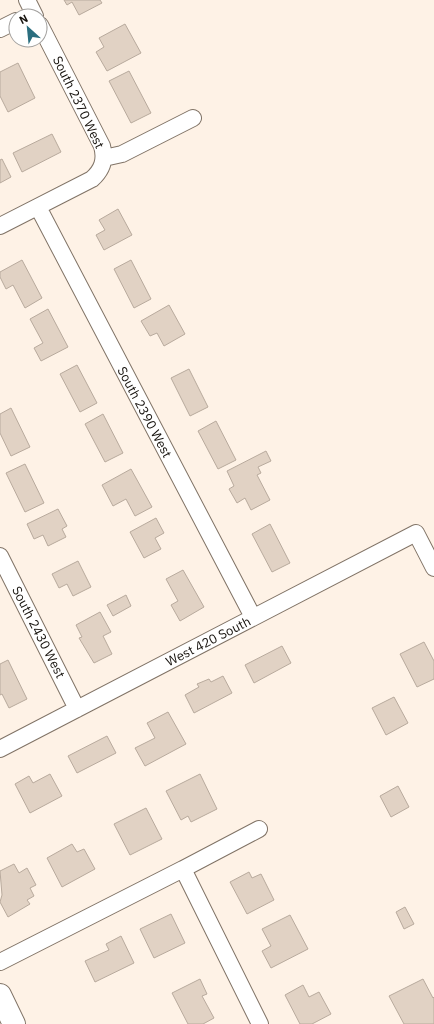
<svg xmlns="http://www.w3.org/2000/svg" width="434" height="1024" font-family="'IBM Plex Sans',sans-serif">
	<style>
		.building { fill: #e1d2c4; stroke: #b8aa9d }
		.lines { fill: none; stroke-linecap: round; stroke-linejoin: round }
		.street-casing { stroke: #807366; stroke-width: 18 }
		.secondary-casing { stroke: #807366; stroke-width: 24 }
		.street { stroke: #fff; stroke-width: 16 }
		.secondary { stroke: #fff; stroke-width: 22 }
		.labels { text-anchor: middle; stroke-width: 3; stroke-linejoin: round; paint-order: stroke }
		.street-label { font-size: 13px; fill: #16120d; stroke: #fff }
	</style>
	<rect width="100%" height="100%" fill="#fef2e6"/>
	<!-- building -->
	<path class="building" d="M64,0H100L102,3L79,15L72,2L67,5Z
		M125,24L141,53L107,71L96,52L104,47L99,38Z
		M18,63L35,98L8,112L0,96V72Z
		M129,71L151,113L131,123L109,81Z
		M52,134L61,152L22,172L13,153Z
		M2,159L11,177L0,183V160Z
		M118,209L132,235L104,250L96,235L105,230L99,220Z
		M22,260L42,298L25,308L13,285L6,289L0,277V272Z
		M131,260L151,299L134,308L114,269Z
		M169,305L185,334L164,346L157,333L150,336L141,321Z
		M48,309L68,347L41,361L34,348L43,343L30,319Z
		M77,365L97,403L80,412L60,374Z
		M189,369L208,407L190,416L171,378Z
		M11,408L30,447L11,456L0,433V414Z
		M103,414L123,453L105,462L85,424Z
		M216,421L236,460L218,469L198,431Z
		M266,451L271,461L258,467L261,473L257,475L270,500L251,510L245,498L237,503L229,489L234,486L227,471Z
		M25,464L44,503L25,512L6,473Z
		M131,469L152,507L135,516L126,499L113,506L102,485Z
		M58,509L67,526L62,529L66,537L48,546L43,535L34,539L27,524Z
		M156,518L164,533L155,538L161,549L144,558L130,532Z
		M270,524L290,563L272,572L252,534Z
		M78,561L91,587L73,596L67,584L59,588L52,574Z
		M183,570L204,607L180,621L171,605L178,601L166,579Z
		M126,595L131,606L113,616L107,605Z
		M100,612L111,632L103,636L112,654L94,663L79,638L82,637L76,625Z
		M424,642L434,661V679L417,687L400,654Z
		M282,646L291,663L254,683L245,665Z
		M8,660L27,699L9,708L2,694L0,695V664Z
		M223,676L232,693L194,713L185,695L199,687L197,684L209,679L211,682Z
		M394,697L408,723L386,735L372,708Z
		M168,712L186,744L145,766L135,748L155,738L147,723Z
		M107,736L116,753L77,773L68,756Z
		M50,774L62,796L30,813L15,784L29,776L33,783Z
		M200,774L217,809L191,822L188,816L181,820L166,791Z
		M398,786L409,807L391,817L380,796Z
		M146,808L162,839L130,855L114,824Z
		M72,844L77,852L84,849L95,869L62,887L47,858Z
		M14,864L19,873L27,868L36,885L30,888L34,896L27,900L30,904L8,917L0,902L2,895L0,871Z
		M249,872L252,878L261,874L274,900L247,914L230,882Z
		M405,907L414,924L404,929L396,912Z
		M171,914L185,943L154,958L140,929Z
		M290,915L308,949L271,968L262,951L271,946L262,929Z
		M121,936L134,963L95,982L85,961L109,950L106,944Z
		M200,979L207,994L202,996L214,1018L203,1024H188L172,993Z
		M423,979L433,998L434,997V1024H404L389,996Z
		M303,985L309,997L319,992L331,1014L312,1024H300L285,995Z"/>
	<g class="lines">
		<defs>
			<path id="street" d="M27,0L35,16
				M0,29L16,21
				M104,158L122,154L193,118
				M38,207L253,617
				M0,226L92,179C102,170 106,160 102,146L40,25
				M0,556L77,709
				M0,749L416,533L434,568
				M183,869L259,829
				M0,962L183,869L260,1024"/>
			<path id="secondary" d="M0,995L14,1024"/>
		</defs>
		<!-- street casing -->
		<use href="#street" class="street-casing"/>
		<!-- secondary casing -->
		<use href="#secondary" class="secondary-casing"/>
		<!-- street -->
		<use href="#street" class="street"/>
		<!-- secondary -->
		<use href="#secondary" class="secondary"/>
	</g>
	<g class="labels">
		<!-- street labels -->
		<g class="street-label">
			<text transform="translate(79 102) rotate(64)" y="5">South 2370 West</text>
			<text transform="translate(145 412) rotate(62)" y="5">South 2390 West</text>
			<text transform="translate(39 632) rotate(63)" y="5">South 2430 West</text>
			<text transform="translate(208 641) rotate(-27)" y="5">West 420 South</text>
		</g>
	</g>
	<!-- north arrow -->
	<g transform="translate(28 28) rotate(333)"><circle r="19" fill="#ffffff" stroke="#a2a09e"/>
	<path d="M0-3L7 15L0 10L-7 15Z" fill="#2a6e7f"/>
	<text y="-6" font-size="11" font-weight="bold" text-anchor="middle" fill="#16120d">N</text>
	</g>
</svg>
